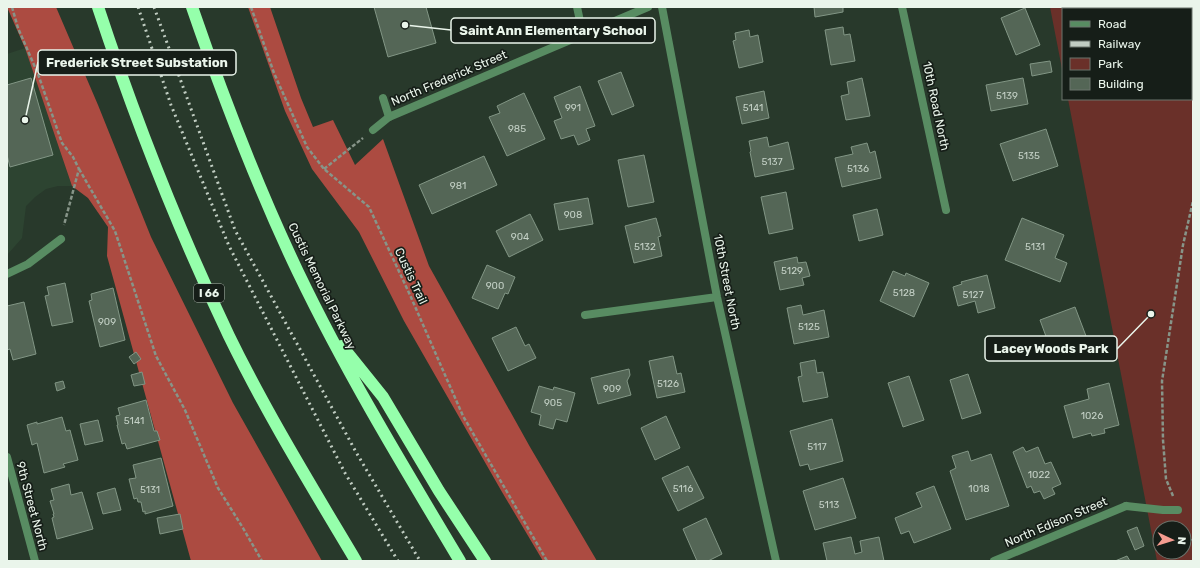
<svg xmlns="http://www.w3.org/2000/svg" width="1200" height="568" font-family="Rubik,sans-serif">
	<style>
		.built { fill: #2d4431 }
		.green { fill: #6a3029; fill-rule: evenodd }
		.forest { fill: #ac4b41 }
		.building { fill: #546656; stroke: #829685 }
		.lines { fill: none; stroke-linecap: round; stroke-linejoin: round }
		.path { stroke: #879589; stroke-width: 2.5; stroke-dasharray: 4 2; stroke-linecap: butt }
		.lane { stroke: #588c62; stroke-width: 8 }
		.street { stroke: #588c62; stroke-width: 8 }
		.highway { stroke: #95ffab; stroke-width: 12 }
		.rail { stroke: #c1cdc2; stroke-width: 3; stroke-dasharray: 2 4; stroke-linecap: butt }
		.labels { text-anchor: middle; stroke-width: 3.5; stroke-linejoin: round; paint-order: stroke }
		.number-label { font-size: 10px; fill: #c4d1c6 }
		.shield { fill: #161e18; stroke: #aab4ac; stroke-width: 1 }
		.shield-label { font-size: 11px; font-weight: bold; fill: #eaf5eb }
		.street-label { font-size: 12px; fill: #eaf5eb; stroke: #161e18 }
		.leader { fill: none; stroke: #eaf5eb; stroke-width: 1.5 }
		.callout-dot { fill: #eaf5eb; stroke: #161e18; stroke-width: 1.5 }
		.callout { fill: #161e18; stroke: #eaf5eb; stroke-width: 1.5 }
		.callout-label { font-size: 13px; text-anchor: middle; font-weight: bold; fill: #eaf5eb }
	</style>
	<rect width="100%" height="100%" fill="#28392b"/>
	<!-- built -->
	<path class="built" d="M25,48L72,186H58L46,189L35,197L26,206L22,238L7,255V54Z"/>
	<!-- green -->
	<path class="green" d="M1050,7H1193V561H1157L1068,99H1191V9H1063V74ZM1160,528H1184V552H1160Z"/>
	<!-- forest -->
	<path class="forest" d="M7,7H56L98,105L151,237L233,403L322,561H191L107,256L108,227L88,198L72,186L25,48Z
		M248,7H270L301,98L313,127L333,120L355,165L383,139L429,266L530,447L597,561H543L502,492L404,321L359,232L312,169L285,111Z"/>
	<!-- building -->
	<path class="building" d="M374,7H426L436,43L388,57Z
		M814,7H843V12L815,17Z
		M1025,8L1040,45L1016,55L1001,18Z
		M843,27L844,35L850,34L855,61L831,65L825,30Z
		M749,30L750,37L758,35L763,62L739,68L733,41L736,40L735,33Z
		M1050,61L1052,72L1032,76L1030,64Z
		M621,72L634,106L612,115L598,81Z
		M31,78L53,155L10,167L7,155V85Z
		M862,78L870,116L846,120L841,96L849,94L847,82Z
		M1023,78L1028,104L991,111L986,85Z
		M580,86L595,126L586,129L590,140L578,145L574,135L561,139L554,121L562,118L554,97Z
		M764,91L769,118L742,124L736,97Z
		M524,93L545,139L507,156L489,117L500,113L497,106Z
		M1046,129L1058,166L1013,181L1000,144Z
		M767,137L769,147L788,142L794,169L755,177L750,152L751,151L749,141Z
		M867,143L870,153L875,151L881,178L842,187L835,158L853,154L851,147Z
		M644,155L654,202L628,207L618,160Z
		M484,156L497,185L432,214L419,185Z
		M786,192L793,229L769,234L761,197Z
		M588,198L593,224L559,230L554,204Z
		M877,209L883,235L859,241L853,215Z
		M530,214L543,240L509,257L496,231Z
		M656,218L661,236L658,237L662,256L634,263L625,226Z
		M1022,218L1064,235L1055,258L1067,263L1060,282L1005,260Z
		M797,257L798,263L806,262L810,276L802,278L804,285L780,290L774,262Z
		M487,265L515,277L508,294L505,293L498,309L472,298Z
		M893,271L905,276L906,273L929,283L914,317L880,301Z
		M987,275L995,308L978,313L975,301L958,306L953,287L962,284L961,282Z
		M65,283L73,322L52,326L45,296L49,295L47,287Z
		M113,288L125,340L100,347L89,301L92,300L91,294Z
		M24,302L36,354L13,360L10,349L7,350V306Z
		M801,305L803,315L824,310L829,337L794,344L787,308Z
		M1075,307L1086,336L1051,350L1040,320Z
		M516,327L525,346L529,344L536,358L508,371L492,338Z
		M136,352L141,359L134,364L129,357Z
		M673,356L677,374L681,373L685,392L657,398L649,361Z
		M815,360L817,373L823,372L828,397L803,402L798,377L802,376L800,363Z
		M629,369L630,375L627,381L631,395L598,404L591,378Z
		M142,372L145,384L134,386L131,375Z
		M968,374L981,413L962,419L950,380Z
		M909,376L924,420L903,427L888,383Z
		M63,381L65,388L57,391L55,383Z
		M1109,383L1119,425L1104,429L1105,433L1092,436L1091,433L1073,438L1064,406L1089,399L1087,389Z
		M539,386L553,390L554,387L575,393L567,422L556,419L553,429L539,425L541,415L531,412Z
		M146,400L154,431H157L160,440L127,449L125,443L122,444L117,425H118L116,416L120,415L118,408Z
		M666,416L680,448L655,460L641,428Z
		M62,417L66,431L70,430L78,460L63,464L65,467L44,473L37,443L32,445L27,425L37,422V424Z
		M832,419L843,461L810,470L808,464L800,466L790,431Z
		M98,420L103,441L85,445L80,424Z
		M1023,447L1026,452L1038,447L1045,464L1051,462L1061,484L1052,488L1055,494L1044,499L1040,491L1034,493L1031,486L1027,488L1013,452Z
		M968,451L971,461L991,454L1009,506L966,520L950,471L956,468L952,456Z
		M161,458L173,506L145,514V511L143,512L141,502H138L137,498L134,499L129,479L136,478L133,465Z
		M688,466L704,498L678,511L662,478Z
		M843,478L856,518L815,530L803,491Z
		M69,484L71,495L82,492L93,529L57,539L52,518L54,517L53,514H54L50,501L54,500L51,489Z
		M934,486L951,529L914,543L909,531L901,534L895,518L922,507L916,493Z
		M115,488L121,510L103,514L97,493Z
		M180,514L183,529L160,534L157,518Z
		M706,518L722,554L708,561H697L683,529Z
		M1137,527L1144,546L1135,550L1127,531Z
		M851,537L855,554L862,552L860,541L879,537L884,561H827L823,543Z
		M1127,556L1130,561H1115Z"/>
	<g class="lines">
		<!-- path -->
		<path class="path" d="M12,7L18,28L38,74L62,143L73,157L79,169L64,225
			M251,7L274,73L307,147L324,169L369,207L410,295L463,416L547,561
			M79,169L115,231L156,356L185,410L218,488L243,528L262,561
			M324,169L363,138
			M1173,496L1166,479L1163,440L1162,381L1183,245L1193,201
			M1184,534L1193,542"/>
		<!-- lane -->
		<path class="lane" d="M577,7L583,35
			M383,98L389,117
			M1126,506L1163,510H1178"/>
		<!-- street -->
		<path class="street" d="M662,7L717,297L776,561
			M902,7L946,210
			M373,130L389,117L648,7
			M7,274L28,264L61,239
			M585,315L717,297
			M7,457L35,561
			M994,561L1126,506"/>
		<!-- highway -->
		<path class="highway" d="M98,7C135,119 178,229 229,336C267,414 312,487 356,561
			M192,7C223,97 257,186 298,272C346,372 403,466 460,561
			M342,346L383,397L439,491L485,561"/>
		<!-- rail -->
		<path class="rail" d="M138,7L171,105L229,246L345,473L398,561
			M154,7L235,230L356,452L420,561"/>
	</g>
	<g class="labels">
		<!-- number labels -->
		<g class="number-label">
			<text x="1007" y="99">5139</text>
			<text x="573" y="111">991</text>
			<text x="753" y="111">5141</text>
			<text x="517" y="132">985</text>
			<text x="1029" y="159">5135</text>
			<text x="772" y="165">5137</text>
			<text x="858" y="172">5136</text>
			<text x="458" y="189">981</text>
			<text x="573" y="218">908</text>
			<text x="520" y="240">904</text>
			<text x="645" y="250">5132</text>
			<text x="1035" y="250">5131</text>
			<text x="792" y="274">5129</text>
			<text x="495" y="289">900</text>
			<text x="904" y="296">5128</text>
			<text x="973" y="298">5127</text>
			<text x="107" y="325">909</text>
			<text x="809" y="330">5125</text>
			<text x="668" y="387">5126</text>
			<text x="612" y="392">909</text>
			<text x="553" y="406">905</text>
			<text x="1092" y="419">1026</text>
			<text x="134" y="424">5141</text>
			<text x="817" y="450">5117</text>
			<text x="1039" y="478">1022</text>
			<text x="683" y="492">5116</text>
			<text x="979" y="492">1018</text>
			<text x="150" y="493">5131</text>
			<text x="829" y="508">5113</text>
		</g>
		<!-- shield labels -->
		<rect class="shield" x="194" y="284" width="30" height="18" rx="3"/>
		<g class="shield-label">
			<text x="209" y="297">I 66</text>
		</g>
		<!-- street labels -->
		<g class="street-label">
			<text transform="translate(449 78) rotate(-23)" y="4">North Frederick Street</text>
			<text transform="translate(936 106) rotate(78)" y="4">10th Road North</text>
			<text transform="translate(411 276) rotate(65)" y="4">Custis Trail</text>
			<text transform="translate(727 282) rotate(79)" y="4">10th Street North</text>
			<text transform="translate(322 286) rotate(64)" y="4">Custis Memorial Parkway</text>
			<text transform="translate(32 506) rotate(75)" y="4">9th Street North</text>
			<text transform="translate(1056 522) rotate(-23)" y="4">North Edison Street</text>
		</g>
	</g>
	<!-- callouts -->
	<path class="leader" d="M405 25L451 30M25 120L38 62M1151 314L1117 349"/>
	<g class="callout-dot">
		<circle cx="405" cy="25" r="4"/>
		<circle cx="25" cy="120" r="4"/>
		<circle cx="1151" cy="314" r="4"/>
	</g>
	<g class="callout">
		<rect x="451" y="18" width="204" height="25" rx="4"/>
		<rect x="38" y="50" width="198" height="25" rx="4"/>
		<rect x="985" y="336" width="132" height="25" rx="4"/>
	</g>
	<g class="callout-label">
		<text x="553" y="35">Saint Ann Elementary School</text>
		<text x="137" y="67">Frederick Street Substation</text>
		<text x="1051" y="353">Lacey Woods Park</text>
	</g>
	<!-- border -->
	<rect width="1200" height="568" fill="none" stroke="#eaf5eb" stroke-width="16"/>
	<!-- legend -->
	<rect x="1062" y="8" width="130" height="92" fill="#161e18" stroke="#6b746c"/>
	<rect x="1070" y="21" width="20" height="6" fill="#588c62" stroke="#6b746c"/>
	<text x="1098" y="28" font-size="12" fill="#eaf5eb">Road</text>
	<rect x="1070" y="41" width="20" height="6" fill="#c1cdc2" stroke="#6b746c"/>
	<text x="1098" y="48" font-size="12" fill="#eaf5eb">Railway</text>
	<rect x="1070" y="58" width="20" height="12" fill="#6a3029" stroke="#6b746c"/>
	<text x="1098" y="68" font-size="12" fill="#eaf5eb">Park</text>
	<rect x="1070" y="78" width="20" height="12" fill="#546656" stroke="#6b746c"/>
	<text x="1098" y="88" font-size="12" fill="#eaf5eb">Building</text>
	<!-- north arrow -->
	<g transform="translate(1172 540) rotate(94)"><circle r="19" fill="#161e18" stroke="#6b746c"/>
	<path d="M0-3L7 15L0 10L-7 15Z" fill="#f59c90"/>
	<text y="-6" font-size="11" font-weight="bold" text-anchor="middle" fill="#eaf5eb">N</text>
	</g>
</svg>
